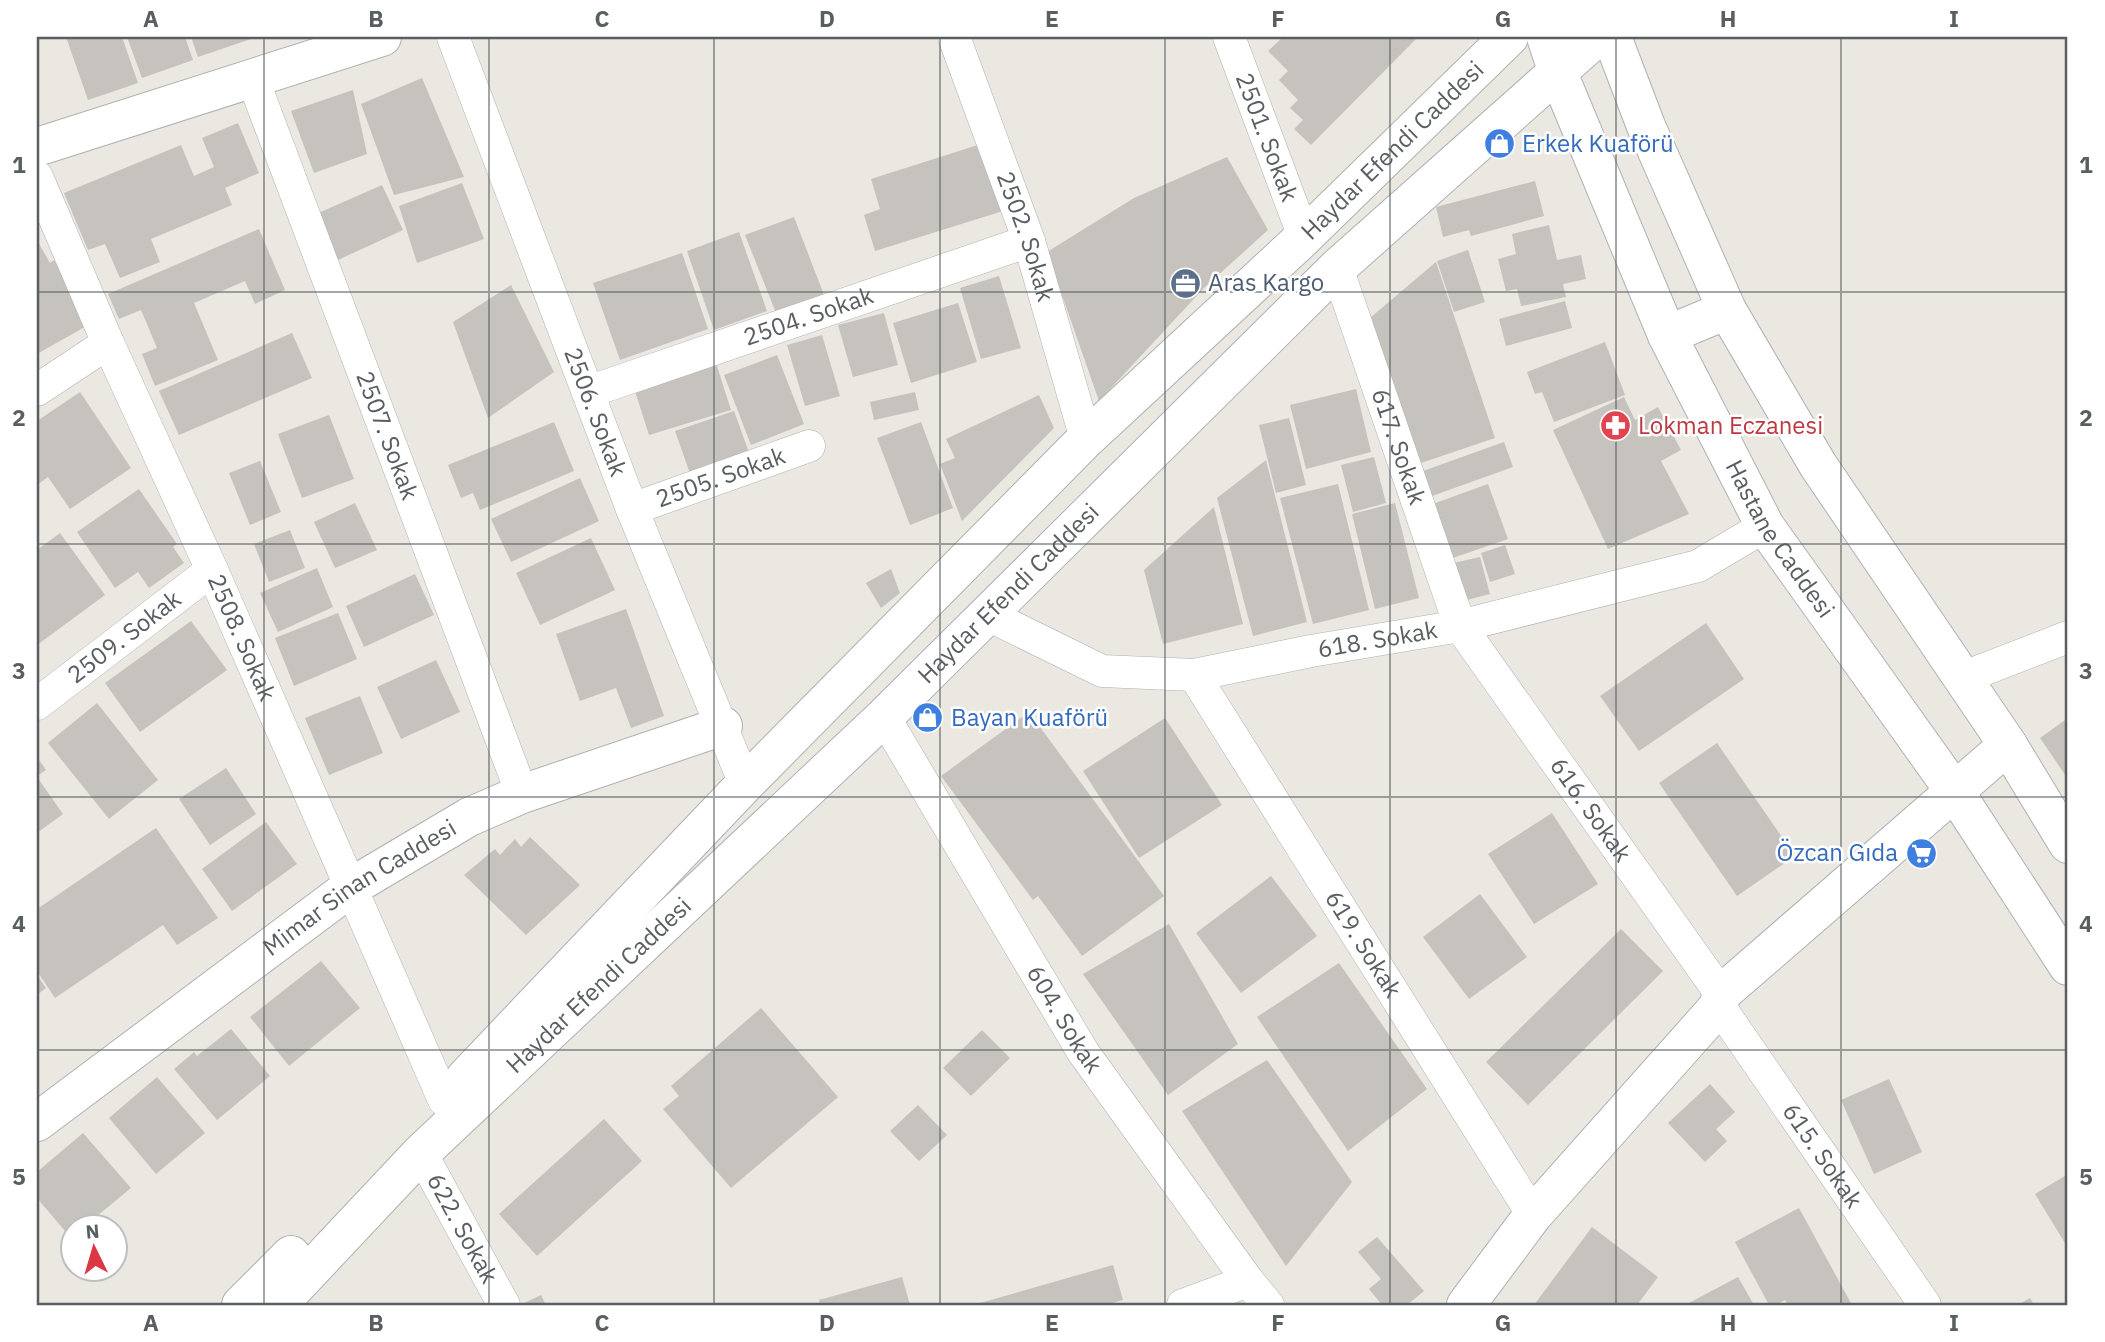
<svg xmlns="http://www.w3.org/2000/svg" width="2105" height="1342" font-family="'IBM Plex Sans',sans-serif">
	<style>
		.building { fill: #c6c2be }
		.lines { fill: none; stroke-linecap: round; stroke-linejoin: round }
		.street-casing { stroke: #aeb2b5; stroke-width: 33 }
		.secondary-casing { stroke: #adb2b5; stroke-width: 40 }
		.street { stroke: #fff; stroke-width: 32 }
		.secondary { stroke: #fff; stroke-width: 38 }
		.grid { fill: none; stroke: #595e60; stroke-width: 2; stroke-opacity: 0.55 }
		.labels { text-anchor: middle; stroke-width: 5; stroke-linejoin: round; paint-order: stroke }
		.street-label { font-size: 24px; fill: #595e60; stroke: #fff }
		.shop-label { font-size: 24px; fill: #366cbe; stroke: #fff; text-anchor: start }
		.service-label { font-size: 24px; fill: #4e5e75; stroke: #fff; text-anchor: start }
		.health-label { font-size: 24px; fill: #be3a42; stroke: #fff; text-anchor: start }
		.neatline { fill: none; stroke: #595e60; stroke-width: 2.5 }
		.grid-label { font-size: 23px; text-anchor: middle; font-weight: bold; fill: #595e60 }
	</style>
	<rect width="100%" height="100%" fill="#ebe7e1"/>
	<!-- building -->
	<path class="building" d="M66,37H122L138,83L88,100Z
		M127,37H185L193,60L142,78Z
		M191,37H251V39L198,57Z
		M1283,37H1418L1311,145L1294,129L1303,120L1290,108L1298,100L1279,80L1288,71L1268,51Z
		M422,78L464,177L394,195L361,104Z
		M353,90L367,154L314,173L291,111Z
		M238,123L259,173L225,188L232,205L151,239L160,262L120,278L105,244L88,250L64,193L181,145L194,176L214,167L202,138Z
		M981,144L1003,211L875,251L864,215L880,209L871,179Z
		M1227,157L1268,230L1204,288L1099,401L1047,252L1134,198Z
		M1535,181L1544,216L1471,236L1469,230L1443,237L1436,207Z
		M462,183L484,239L417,263L399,206Z
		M382,185L403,230L325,266L307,218Z
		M794,217L824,295L776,313L745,235Z
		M1549,225L1557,260L1581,255L1586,279L1563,284L1566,297L1521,306L1517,289L1506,291L1498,259L1516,254L1512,234Z
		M259,229L285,290L255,304L245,281L194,303L218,360L155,386L142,354L157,348L141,310L119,319L108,294Z
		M739,232L767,311L714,330L687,251Z
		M37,240L50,263L54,260L90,324L37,354Z
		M1468,250L1485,302L1454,312L1437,261Z
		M682,253L708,329L620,360L593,283Z
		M1436,262L1495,438L1412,466L1364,323Z
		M999,276L1021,348L981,359L960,288Z
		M511,285L554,372L488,418L453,322Z
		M1565,301L1572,328L1506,346L1499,319Z
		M958,303L977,362L911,383L893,323Z
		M884,313L898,365L853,377L838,325Z
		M292,333L312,378L179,435L159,391Z
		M822,335L840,396L805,406L787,345Z
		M1605,342L1625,395L1554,422L1542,392L1535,394L1527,372Z
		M777,355L804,424L751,445L724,375Z
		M716,363L731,410L649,435L634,388Z
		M1356,389L1371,452L1306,469L1290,405Z
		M80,392L131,468L70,509L48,477L37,485V421Z
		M915,392L919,410L874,420L870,402Z
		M1039,395L1054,428L962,521L940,464L955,458L946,439Z
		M1624,397L1635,420L1658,407L1681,450L1661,461L1689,514L1608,549L1553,430Z
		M734,411L751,458L692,479L675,431Z
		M329,415L354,479L302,498L278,434Z
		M1289,418L1306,485L1276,493L1259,425Z
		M554,422L574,471L480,510L473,493L461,498L448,465Z
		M921,422L953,508L910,525L877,438Z
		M1504,442L1513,467L1432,496L1423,471Z
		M1374,457L1386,503L1353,512L1341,465Z
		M1266,460L1307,622L1253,636L1217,498Z
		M260,461L281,512L250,525L229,473Z
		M580,478L599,521L511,562L491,519Z
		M1338,484L1369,610L1313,624L1280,498Z
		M1488,484L1508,539L1447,560L1427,506Z
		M139,489L177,544L173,547L184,563L149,588L138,572L115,588L77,532Z
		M355,503L377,550L335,568L314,522Z
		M1395,503L1419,598L1375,609L1352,514Z
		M1214,507L1243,624L1163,644L1144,570Z
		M290,530L305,568L269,582L254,544Z
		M60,533L105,595L37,645V550Z
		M591,538L615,590L540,625L516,573Z
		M1505,545L1515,574L1490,582L1481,553Z
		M1480,557L1490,594L1459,602L1449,564Z
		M317,568L333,607L278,632L260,593Z
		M891,569L900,593L881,608L866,583Z
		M415,574L434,615L364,647L346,606Z
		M626,609L664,716L631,728L616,688L580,701L556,634Z
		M338,613L357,659L294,686L275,638Z
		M191,621L227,670L140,732L105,683Z
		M1706,623L1744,679L1639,751L1600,696Z
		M436,660L460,712L401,739L377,687Z
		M360,696L383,753L329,775L305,718Z
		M97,703L158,780L109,819L48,743Z
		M1029,712L1164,896L1082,956L1038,896L1033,900L941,776Z
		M1165,718L1222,805L1139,858L1083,771Z
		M2068,718V779L2040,738Z
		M1717,743L1795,856L1737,896L1659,783Z
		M37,757L46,770L37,776Z
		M226,768L256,814L210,845L179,799Z
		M37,777L63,814L37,833Z
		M1552,813L1598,884L1534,924L1488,854Z
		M266,822L297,864L232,911L202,869Z
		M156,828L218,918L177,945L163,925L55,998L37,971V909Z
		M530,837L580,885L526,935L464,875L495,849L500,855L515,839L521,847Z
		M1271,876L1317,936L1241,993L1196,933Z
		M1480,894L1527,957L1469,999L1423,937Z
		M1169,924L1238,1044L1168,1095L1083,974Z
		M1621,929L1663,971L1528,1105L1486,1062Z
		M321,961L360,1008L289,1066L250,1017Z
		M1339,963L1427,1089L1348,1151L1257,1017Z
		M37,975L46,988L37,995Z
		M761,1008L838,1097L731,1188L663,1109L679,1096L671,1086Z
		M231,1029L270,1076L217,1120L174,1069L194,1052L197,1056Z
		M982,1030L1010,1058L971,1096L943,1068Z
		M1267,1060L1352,1182L1286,1266L1182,1111Z
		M157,1077L205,1133L156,1174L109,1118Z
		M1889,1079L1922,1152L1874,1174L1841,1100Z
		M1710,1084L1735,1112L1716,1129L1727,1141L1705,1162L1668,1123Z
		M918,1105L947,1135L919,1161L890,1131Z
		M604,1119L642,1161L537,1256L499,1214Z
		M83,1133L131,1188L85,1226H74V1237L71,1238L37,1198V1172Z
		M2068,1174V1248L2035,1194Z
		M1799,1208L1852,1305H1788L1785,1300L1776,1305H1769L1735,1242Z
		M1592,1227L1658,1277L1637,1305H1534Z
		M1377,1237L1424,1291L1407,1305H1382L1369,1289L1381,1279L1358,1252Z
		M1113,1265L1123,1300L1105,1305H973Z
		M902,1277L910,1305H820L819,1300Z
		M1738,1277L1754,1305H1685Z
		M541,1295L546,1305H520Z
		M2030,1298L2034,1305H2018Z"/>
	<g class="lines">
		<defs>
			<g id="street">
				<path id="s1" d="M453,37L632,509L745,784"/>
				<path id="s2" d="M954,37L1029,241L1086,439"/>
				<path id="s3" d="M1229,37L1304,237"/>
				<path id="s4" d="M252,77L522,794"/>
				<path id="s5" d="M37,177L108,343L212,570L444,1100"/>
				<path id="s6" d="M1337,268L1460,626L1721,994"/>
				<path d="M37,390L108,343"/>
				<path id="s7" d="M588,392L1029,241"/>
				<path id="s8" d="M632,509L809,446"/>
				<path id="s9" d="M988,615L1102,671L1194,675L1311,651L1460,626L1698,566L1765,526"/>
				<path id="s10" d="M1194,675L1533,1215"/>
				<path d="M1962,678L2068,637"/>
				<path id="s11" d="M37,704L212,570"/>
				<path id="s12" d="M884,717L1083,1052L1248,1281L1268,1305"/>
				<path id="s13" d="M1719,1006L1925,1305"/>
				<path id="s14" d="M421,1153L504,1305"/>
				<path d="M1183,1305L1248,1281"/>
			</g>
			<g id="secondary">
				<path id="s15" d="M1546,37L1558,73L1667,335L1765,526L1955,792L2068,966"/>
				<path d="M1612,37L1646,126L1727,310L1818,465L2008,745L2068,844"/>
				<path d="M37,147L382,37"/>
				<path d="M1667,335L1727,310"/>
				<path id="s16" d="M465,1078L745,784L1086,439L1304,237L1509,37"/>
				<path id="s17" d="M37,1122L351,887L469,817L522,794L723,726"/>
				<path d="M241,1305L291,1255"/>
				<path id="s18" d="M278,1305L421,1153L884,717L1337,268L1597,37"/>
				<path d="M1466,1305L1533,1215L1719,1006L1721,994L2008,745"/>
			</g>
		</defs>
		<!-- street casing -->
		<use href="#street" class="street-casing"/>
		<!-- secondary casing -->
		<use href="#secondary" class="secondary-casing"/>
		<!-- street -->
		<use href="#street" class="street"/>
		<!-- secondary -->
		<use href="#secondary" class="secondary"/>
	</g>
	<!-- grid -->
	<path class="grid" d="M264,37V1305M489,37V1305M714,37V1305M940,37V1305M1165,37V1305M1390,37V1305M1616,37V1305M1841,37V1305M37,292H2068M37,544H2068M37,797H2068M37,1050H2068"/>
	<!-- icons -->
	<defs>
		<symbol id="shop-disc" viewBox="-11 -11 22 22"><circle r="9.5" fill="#3f7fe0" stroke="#fff"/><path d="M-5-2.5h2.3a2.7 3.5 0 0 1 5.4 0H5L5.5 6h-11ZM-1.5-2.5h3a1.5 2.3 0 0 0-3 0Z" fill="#fff"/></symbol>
		<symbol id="office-disc" viewBox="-11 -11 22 22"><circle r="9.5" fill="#5c6f8a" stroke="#fff"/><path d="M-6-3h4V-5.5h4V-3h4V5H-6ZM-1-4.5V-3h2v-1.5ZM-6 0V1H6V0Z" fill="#fff"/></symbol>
		<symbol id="pharmacy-disc" viewBox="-11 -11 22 22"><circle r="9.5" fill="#e0444e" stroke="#fff"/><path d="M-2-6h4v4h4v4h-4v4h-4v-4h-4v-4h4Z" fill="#fff"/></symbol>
		<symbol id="supermarket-disc" viewBox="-11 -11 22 22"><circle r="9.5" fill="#3f7fe0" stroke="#fff"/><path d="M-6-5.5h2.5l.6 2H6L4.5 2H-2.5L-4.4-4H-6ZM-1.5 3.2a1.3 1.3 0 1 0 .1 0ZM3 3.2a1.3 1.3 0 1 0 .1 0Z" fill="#fff"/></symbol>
	</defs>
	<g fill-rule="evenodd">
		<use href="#shop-disc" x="1482" y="126" width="35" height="35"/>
		<use href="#office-disc" x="1168" y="266" width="35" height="35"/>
		<use href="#pharmacy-disc" x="1598" y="408" width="35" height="35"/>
		<use href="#shop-disc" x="910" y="700" width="35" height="35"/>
		<use href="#supermarket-disc" x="1904" y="836" width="35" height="35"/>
	</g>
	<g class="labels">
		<!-- street labels -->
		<g class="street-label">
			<text dy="8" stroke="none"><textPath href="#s3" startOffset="107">2501. Sokak</textPath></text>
			<text dy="8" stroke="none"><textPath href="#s16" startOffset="1312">Haydar Efendi Caddesi</textPath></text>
			<text dy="8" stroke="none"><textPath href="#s2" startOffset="212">2502. Sokak</textPath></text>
			<text dy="8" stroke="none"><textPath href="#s7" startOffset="233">2504. Sokak</textPath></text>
			<text dy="8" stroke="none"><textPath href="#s1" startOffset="401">2506. Sokak</textPath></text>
			<text dy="8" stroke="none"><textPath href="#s4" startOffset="383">2507. Sokak</textPath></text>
			<text dy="8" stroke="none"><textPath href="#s6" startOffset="189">617. Sokak</textPath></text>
			<text dy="8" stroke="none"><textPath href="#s8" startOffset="94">2505. Sokak</textPath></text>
			<text dy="8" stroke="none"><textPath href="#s15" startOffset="555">Hastane Caddesi</textPath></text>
			<text dy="8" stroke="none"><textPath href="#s18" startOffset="1020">Haydar Efendi Caddesi</textPath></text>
			<text dy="8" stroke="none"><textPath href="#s11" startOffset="110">2509. Sokak</textPath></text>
			<text dy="8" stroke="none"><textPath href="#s5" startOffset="504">2508. Sokak</textPath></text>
			<text dy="8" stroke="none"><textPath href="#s9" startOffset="406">618. Sokak</textPath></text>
			<text dy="8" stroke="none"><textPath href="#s6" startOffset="604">616. Sokak</textPath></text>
			<text dy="8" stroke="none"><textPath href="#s17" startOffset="399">Mimar Sinan Caddesi</textPath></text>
			<text dy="8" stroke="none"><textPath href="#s10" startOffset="318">619. Sokak</textPath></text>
			<text dy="8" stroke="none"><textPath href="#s18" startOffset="453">Haydar Efendi Caddesi</textPath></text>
			<text dy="8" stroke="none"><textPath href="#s12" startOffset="352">604. Sokak</textPath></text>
			<text dy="8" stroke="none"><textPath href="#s13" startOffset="182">615. Sokak</textPath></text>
			<text dy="8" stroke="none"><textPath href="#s14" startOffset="86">622. Sokak</textPath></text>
		</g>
		<!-- shop labels -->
		<g class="shop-label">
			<text x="1522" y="152">Erkek Kuaförü</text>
			<text x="951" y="726">Bayan Kuaförü</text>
			<text x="1898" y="861" text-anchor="end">Özcan Gıda</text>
		</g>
		<!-- service labels -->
		<g class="service-label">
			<text x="1208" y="291">Aras Kargo</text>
		</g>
		<!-- health labels -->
		<g class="health-label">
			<text x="1638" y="434">Lokman Eczanesi</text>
		</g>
	</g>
	<!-- border -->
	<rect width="2105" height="1342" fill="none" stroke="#ffffff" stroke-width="77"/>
	<!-- north arrow -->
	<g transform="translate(94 1248) rotate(355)"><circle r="33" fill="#ffffff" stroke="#bdbfbf" stroke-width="2"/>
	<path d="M0-5L12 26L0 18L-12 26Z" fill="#db3745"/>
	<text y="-10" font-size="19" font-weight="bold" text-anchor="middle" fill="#595e60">N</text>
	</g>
	<rect x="38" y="38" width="2028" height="1266" class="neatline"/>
	<g class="grid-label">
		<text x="151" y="27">A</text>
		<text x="376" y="27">B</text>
		<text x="602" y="27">C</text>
		<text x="827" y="27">D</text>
		<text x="1052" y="27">E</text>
		<text x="1278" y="27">F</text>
		<text x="1503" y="27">G</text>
		<text x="1728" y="27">H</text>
		<text x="1954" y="27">I</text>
		<text x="19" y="173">1</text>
		<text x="2086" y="173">1</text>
		<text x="19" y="426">2</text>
		<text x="2086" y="426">2</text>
		<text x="19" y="679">3</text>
		<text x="2086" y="679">3</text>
		<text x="19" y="932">4</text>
		<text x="2086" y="932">4</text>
		<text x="19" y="1185">5</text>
		<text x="2086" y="1185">5</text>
		<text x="151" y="1331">A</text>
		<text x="376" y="1331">B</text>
		<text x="602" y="1331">C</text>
		<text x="827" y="1331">D</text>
		<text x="1052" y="1331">E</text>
		<text x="1278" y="1331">F</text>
		<text x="1503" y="1331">G</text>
		<text x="1728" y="1331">H</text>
		<text x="1954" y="1331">I</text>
	</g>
</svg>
